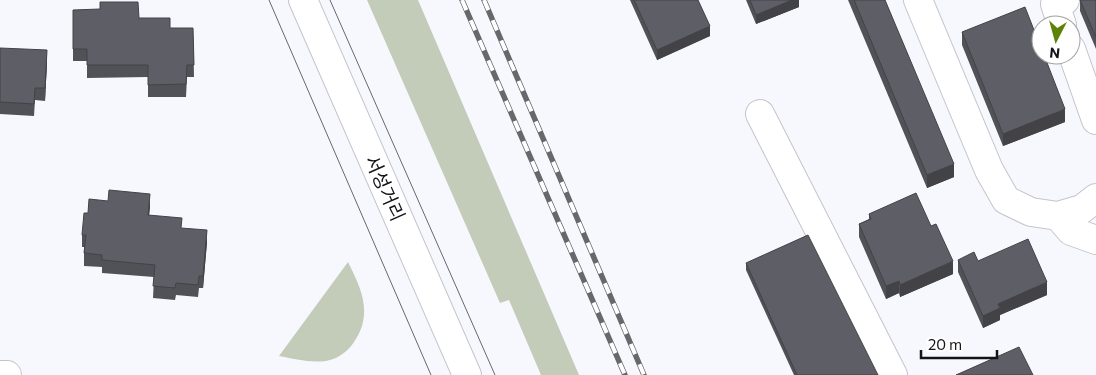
<svg xmlns="http://www.w3.org/2000/svg" width="1096" height="375" font-family="Commissioner,'Noto Sans KR',sans-serif">
	<style>
		.green { fill: #c3cbb9 }
		.lines { fill: none; stroke-linecap: round; stroke-linejoin: round }
		.minor-casing { stroke: #c4c4cd; stroke-width: 30 }
		.major-casing { stroke: #c4c4cd; stroke-width: 30 }
		.minor { stroke: #fff; stroke-width: 28 }
		.major { stroke: #fff; stroke-width: 28 }
		.tram { stroke: #68686c; stroke-width: 1 }
		.rail-casing { stroke: #68686c; stroke-width: 5.5 }
		.rail { stroke: #fff; stroke-width: 4; stroke-dasharray: 11; stroke-linecap: butt }
		.wall { fill: #515158 }
		.shaded-wall { fill: #424247 }
		.building { fill: #5e5e66; stroke: #424247 }
		.labels { text-anchor: middle; stroke-width: 5; stroke-linejoin: round; paint-order: stroke }
		.street-label { font-size: 19px; fill: #141417; stroke: #fff }
	</style>
	<rect width="100%" height="100%" fill="#f7f7fe"/>
	<!-- green -->
	<path class="green" d="M367,0H418L579,375H541L509,300L500,303Z
		M348,262C362,290 373,314 354,342C349,350 339,358 330,360C315,364 294,359 279,356Z"/>
	<g class="lines">
		<defs>
			<path id="minor" d="M918,0L989,170L1006,200L1031,212L1058,216L1082,209L1096,198
				M1062,25L1055,4L1065,0
				M1071,49L1096,120
				M760,114L893,375
				M1058,216L1071,231L1096,240"/>
			<path id="major" d="M303,0L467,375
				M0,375H7"/>
		</defs>
		<!-- minor casing -->
		<use href="#minor" class="minor-casing"/>
		<!-- major casing -->
		<use href="#major" class="major-casing"/>
		<!-- minor -->
		<use href="#minor" class="minor"/>
		<!-- major -->
		<use href="#major" class="major"/>
		<!-- tram -->
		<path class="tram" d="M269,0L431,375
			M330,0L495,375"/>
		<defs>
			<path id="rail" d="M462,0L625,375
				M484,0L644,375"/>
		</defs>
		<!-- rail casing -->
		<use href="#rail" class="rail-casing"/>
		<!-- rail -->
		<use href="#rail" class="rail"/>
	</g>
	<!-- wall -->
	<path class="wall" d="M630,0H698L710,36L657,60Z
		M746,0H799V7L756,24Z
		M848,0H885L954,177L927,188Z
		M1080,0H1096V49L1080,11Z
		M73,10L139,18L170,28H193L194,77H187L186,97H148V77L87,78V61H73Z
		M962,32L1065,122L1003,146L962,45Z
		M0,48L47,62L45,101L35,100L34,116L0,114Z
		M150,206L149,215L207,242L203,288H199L198,297L176,295L175,300L153,298L154,277L102,273V267L84,266V247H82V235L88,213Z
		M869,214L953,274L900,297L899,293L886,299L859,237V224L869,219Z
		M958,260L978,261L1047,295L1000,315V320L983,328L958,272Z
		M746,263L878,375H794L746,270Z"/>
	<!-- shaded-wall -->
	<path class="shaded-wall" d="M792,0H799V7L756,24V15Z
		M710,26V36L657,60V50Z
		M47,50V62L45,101V88Z
		M1065,109V122L1003,146V134Z
		M954,164V177L927,188V175Z
		M150,194V206L148,227V215Z
		M207,230V242L203,288V276Z
		M953,261V274L900,297V285Z
		M899,281V293L886,299V286Z
		M1047,282V295L1000,315V320L983,328V316L998,304Z"/>
	<!-- building -->
	<path class="building" d="M634,0H698L710,26L657,50Z
		M750,0H792L756,15Z
		M854,0H885L954,164L927,175Z
		M1080,0H1096V37Z
		M100,2H138L139,18H170V28H193L194,65H187L186,84L148,85V65H87V49H73V10L100,9Z
		M1025,7L1041,48V55H1044L1065,109L1003,134L962,32Z
		M0,48L47,50L45,88H35L34,104L0,102Z
		M109,190L150,194L148,215L182,218L181,228L207,230L203,276H199L198,285L176,283L175,288L153,286L155,265L102,260V255L84,253L86,235H82L84,213H88L89,199L108,201Z
		M916,193L931,226L936,224L953,261L900,285L899,281L886,286L859,224L871,219L869,214Z
		M808,235L878,375H797L746,263Z
		M1028,239L1047,282L998,304L1000,308L983,316L958,260L974,252L978,261Z
		M1019,347L1033,375H956Z"/>
	<g class="labels">
		<!-- street labels -->
		<g class="street-label">
			<text transform="translate(385 188) rotate(66)" y="7">서성거리</text>
		</g>
	</g>
	<!-- north arrow -->
	<g transform="translate(1056 40) rotate(186)"><circle r="24" fill="#ffffff" stroke="#a1a1a2"/>
	<path d="M0-4L9 19L0 12L-9 19Z" fill="#5c8307"/>
	<text y="-8" font-size="14" font-weight="bold" text-anchor="middle" fill="#141417">N</text>
	</g>
	<!-- scale -->
	<path d="M921 350v8h76v-8" fill="none" stroke="#141417" stroke-width="2.5"/>
	<text x="928" y="350" font-size="15" fill="#141417" stroke="#ffffff" stroke-width="4" paint-order="stroke">20 m</text>
</svg>
